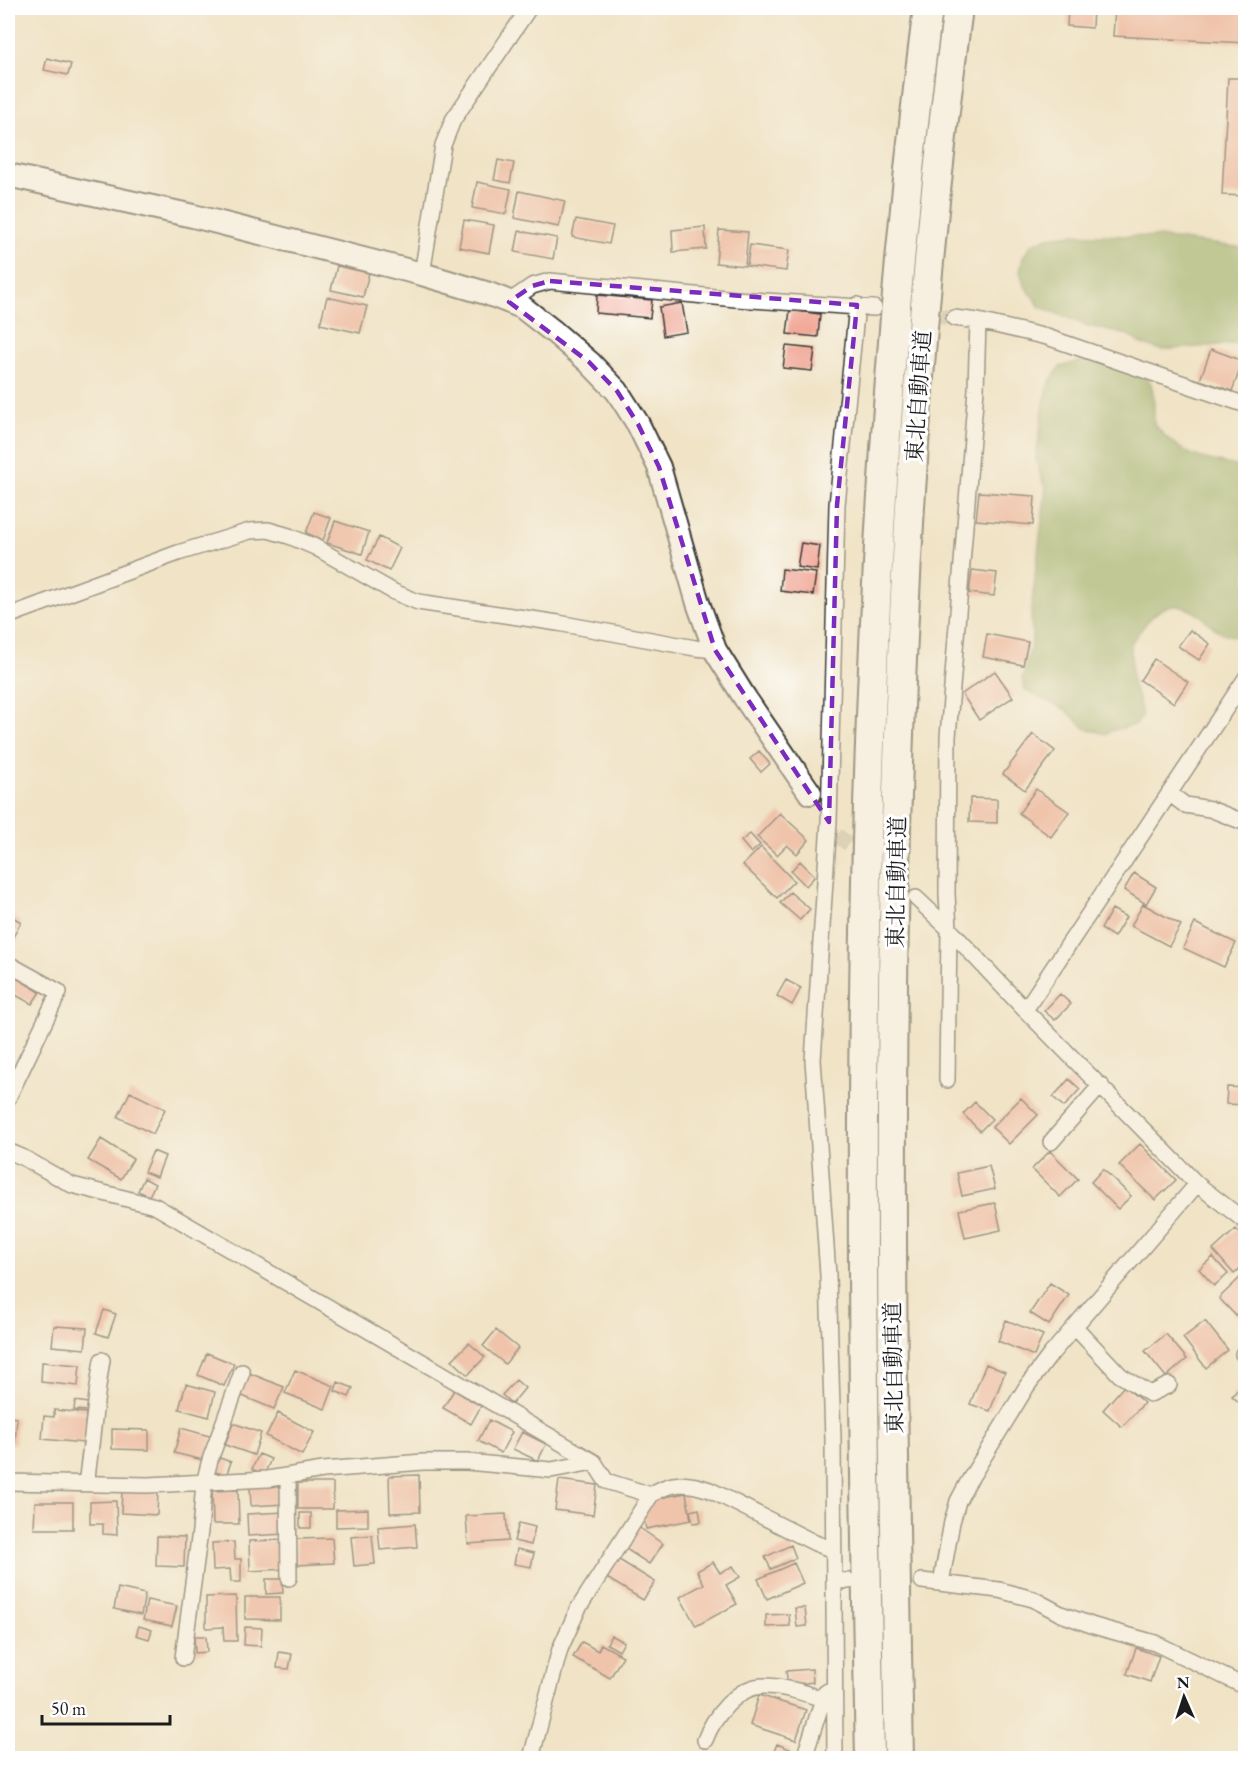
<svg xmlns="http://www.w3.org/2000/svg" width="1253" height="1766" font-family="'EB Garamond','Noto Serif JP',serif">
	<style>
		.forest { fill: #87a65a; stroke: #52613b; stroke-width: 1.5 }
		.building { fill: #ef9e8b }
		.lines { fill: none; stroke-linecap: round; stroke-linejoin: round }
		.street-tunnel { stroke: #c6bba4; stroke-width: 15; stroke-dasharray: 15 8; stroke-linecap: butt }
		.street-casing { stroke: #3c3a36; stroke-width: 18 }
		.secondary-casing { stroke: #3c3a36; stroke-width: 26 }
		.highway-casing { stroke: #3c3a36; stroke-width: 32 }
		.street { stroke: #fff; stroke-width: 15 }
		.secondary { stroke: #fff; stroke-width: 22 }
		.highway { stroke: #fff; stroke-width: 28 }
		.marked { fill: none; stroke: #7b2cbf; stroke-width: 4.5; stroke-dasharray: 12 8; stroke-linejoin: round }
		.labels { text-anchor: middle; stroke-width: 6; stroke-linejoin: round; paint-order: stroke }
		.street-label { font-size: 22px; fill: #1c1c1c; stroke: #fff }
	</style>
	<rect width="100%" height="100%" fill="#fff"/>
	<filter id="ink" filterUnits="userSpaceOnUse"><feTurbulence type="fractalNoise" baseFrequency=".0167" numOctaves="2"/><feDisplacementMap in="SourceGraphic" scale="12" xChannelSelector="R" yChannelSelector="G"/><feConvolveMatrix kernelMatrix="1 2 1 2 8 2 1 2 1" color-interpolation-filters="sRGB"/></filter>
	<filter id="wash" filterUnits="userSpaceOnUse"><feTurbulence type="fractalNoise" baseFrequency=".008" numOctaves="4" result="noise"/><feDisplacementMap in="SourceGraphic" scale="24" xChannelSelector="R" yChannelSelector="G"/><feGaussianBlur stdDeviation="1.35" result="paint"/><feColorMatrix in="noise" values="0 0 0 0 0 0 0 0 0 0 0 0 0 0 0 0 0 1.4 0 .05"/><feComposite in="paint" operator="in"/></filter>
	<g filter="url(#wash)">
		<rect width="100%" height="100%" fill="#f0e3c6"/>
		<!-- forest -->
		<path class="forest" d="M1073,234L1158,237L1245,248V343L1161,350L1141,344L1128,335L1088,326L1040,307L1024,285L1020,272L1023,257L1032,244L1048,237Z
			M1081,361H1101L1144,376L1151,383L1154,398V424C1183,459 1203,458 1245,468V639C1237,637 1226,636 1219,631C1212,627 1207,621 1201,616C1165,592 1152,615 1131,643L1132,683L1139,701L1142,716L1135,725L1110,731L1107,734L1086,729L1066,710L1026,691L1022,679L1032,642L1031,610L1046,487L1041,478L1036,458L1044,403L1050,381L1060,367Z"/>
		<g id="blocks">
			<!-- building -->
			<path class="building" d="M1068,8H1093L1092,28L1067,26Z
				M1115,8H1246V43L1113,36Z
				M47,58L71,64L68,75L44,70Z
				M1228,78H1246V196L1222,195Z
				M498,160L514,163L510,183L494,180Z
				M477,182L511,189L506,214L472,208Z
				M519,191L565,201L559,227L514,218Z
				M576,219L613,226L609,244L572,237Z
				M464,220L494,225L489,253L459,247Z
				M705,227L706,249L673,252L672,230Z
				M719,230L748,232L745,266L716,263Z
				M519,231L557,238L553,259L515,252Z
				M750,245L789,250L786,271L747,266Z
				M337,266L369,273L363,297L331,290Z
				M597,295L652,300L650,318L596,313Z
				M327,297L367,306L360,333L320,324Z
				M682,303L687,332L663,336L659,307Z
				M790,310L820,314L818,337L787,334Z
				M786,346L815,349L812,371L783,368Z
				M1211,349L1243,361L1232,391L1200,380Z
				M979,492L1035,496L1033,525L976,520Z
				M314,512L331,518L323,540L306,533Z
				M335,521L369,532L362,554L327,543Z
				M379,537L400,548L389,571L367,560Z
				M801,543L820,546L817,570L797,567Z
				M782,569L816,573L813,595L780,591Z
				M972,570L997,573L994,596L969,593Z
				M1190,630L1210,644L1199,660L1178,646Z
				M987,634L1028,642L1023,665L983,657Z
				M1154,659L1188,682L1174,703L1140,680Z
				M995,671L1013,697L979,720L962,694Z
				M1033,734L1055,751L1025,790L1003,774Z
				M759,751L770,764L761,772L750,759Z
				M1036,789L1069,812L1051,837L1019,813Z
				M970,798L997,799V823L969,822Z
				M780,813L809,840L797,854L787,845L777,855L757,837Z
				M750,834L760,845L751,853L741,841Z
				M761,847L794,881L777,898L743,865Z
				M800,861L815,876L806,886L791,871Z
				M1134,873L1156,887L1146,904L1124,890Z
				M790,892L810,909L800,920L780,903Z
				M1143,904L1181,925L1169,946L1131,926Z
				M1112,909L1126,917L1114,937L1101,929Z
				M8,914L21,922L12,939L8,936Z
				M1195,923L1236,943L1224,967L1183,948Z
				M8,973L40,992L32,1004L8,991Z
				M786,980L801,988L792,1005L777,996Z
				M1060,994L1071,1004L1055,1020L1044,1011Z
				M1069,1079L1080,1089L1064,1107L1053,1097Z
				M1227,1087L1246,1088V1105L1226,1104Z
				M130,1092L165,1109L153,1134L118,1117Z
				M1021,1098L1038,1115L1009,1144L992,1127Z
				M975,1102L992,1119L980,1131L963,1114Z
				M101,1139L133,1159L121,1179L88,1160Z
				M1140,1144L1176,1180L1155,1200L1119,1165Z
				M153,1151L165,1156L157,1177L144,1172Z
				M1050,1151L1078,1179L1060,1197L1032,1169Z
				M989,1166L995,1189L962,1196L957,1173Z
				M1103,1169L1131,1196L1118,1209L1091,1182Z
				M144,1178L155,1184L149,1196L138,1191Z
				M995,1203L1001,1230L965,1238L959,1210Z
				M1236,1229L1246,1240V1264L1234,1274L1213,1250Z
				M1213,1257L1228,1274L1214,1286L1199,1269Z
				M1246,1272V1313L1239,1319L1219,1298Z
				M1050,1283L1069,1295L1049,1325L1030,1313Z
				M104,1310L116,1314L108,1337L96,1333Z
				M1006,1320L1043,1335L1034,1356L998,1341Z
				M1205,1321L1228,1350L1206,1368L1183,1338Z
				M54,1326L87,1328L85,1349L52,1346Z
				M496,1330L518,1348L505,1364L483,1346Z
				M1166,1334L1187,1359L1166,1377L1145,1351Z
				M469,1343L485,1357L468,1375L452,1360Z
				M207,1353L234,1364L224,1386L198,1375Z
				M42,1362L80,1365L78,1386L41,1382Z
				M986,1364L1005,1372L990,1411L970,1404Z
				M295,1370L334,1386L325,1409L285,1393Z
				M249,1373L284,1387L274,1409L240,1395Z
				M516,1380L525,1388L512,1404L502,1395Z
				M1246,1380V1409L1232,1396Z
				M338,1382L353,1388L349,1397L335,1391Z
				M186,1384L215,1392L209,1417L179,1409Z
				M1124,1386L1144,1403L1122,1427L1103,1410Z
				M454,1390L481,1406L471,1424L443,1408Z
				M75,1401L88,1403L87,1411L74,1410Z
				M54,1410L86,1413L84,1443L42,1439L44,1416L54,1417Z
				M278,1413L314,1432L302,1455L266,1436Z
				M8,1417L17,1418L15,1444L8,1443Z
				M489,1420L512,1432L501,1453L478,1441Z
				M233,1423L261,1433L254,1455L225,1445Z
				M181,1428L213,1437L207,1461L174,1453Z
				M112,1429L149,1430V1450L112,1449Z
				M522,1432L546,1444L538,1461L513,1449Z
				M259,1454L271,1459L264,1475L252,1469Z
				M217,1457L231,1462L226,1476L212,1471Z
				M419,1475L420,1512L390,1513L389,1476Z
				M559,1480L597,1485L593,1515L555,1510Z
				M298,1483H333V1509H298Z
				M284,1485L285,1504L251,1506L250,1487Z
				M122,1490L158,1492L157,1515L121,1513Z
				M238,1490L239,1524H213L212,1491Z
				M686,1493L691,1520L646,1529L643,1515L654,1499Z
				M116,1501L117,1535L103,1534V1524H90V1502Z
				M35,1502H73V1529H34Z
				M368,1509V1526L336,1527V1510Z
				M699,1509L701,1522L693,1523L690,1511Z
				M285,1512L286,1534L248,1536L247,1514Z
				M300,1513H311V1528H300Z
				M506,1514L508,1541L468,1544L466,1516Z
				M519,1523L535,1527L531,1545L514,1541Z
				M415,1524L417,1547L380,1550L378,1527Z
				M637,1526L663,1544L649,1564L623,1547Z
				M372,1535L375,1564L354,1566L351,1537Z
				M157,1536L185,1537L184,1567L156,1566Z
				M332,1538L334,1563L297,1565L296,1539Z
				M284,1540L285,1569L250,1571L249,1541Z
				M234,1542L235,1559H241V1582H231L230,1569L213,1570L212,1543Z
				M791,1545L796,1558L771,1569L765,1557Z
				M517,1549L534,1553L531,1567L514,1564Z
				M616,1558L655,1582L643,1600L605,1577Z
				M713,1562L720,1573L733,1566L740,1577L726,1585L737,1604L696,1626L680,1597L704,1584L697,1571Z
				M794,1563L803,1583L767,1599L758,1579Z
				M266,1579H282L283,1593L266,1594Z
				M118,1588L145,1594L141,1615L114,1609Z
				M236,1596L237,1641H224L223,1627L206,1628V1597Z
				M245,1597H280V1620L245,1619Z
				M147,1600L177,1606L172,1626L143,1620Z
				M795,1608H805L807,1626L797,1627Z
				M789,1614L790,1626L766,1627V1615Z
				M139,1626L152,1630L149,1639L136,1635Z
				M245,1627L262,1628L261,1646L244,1645Z
				M611,1635L624,1642L619,1651L607,1644Z
				M194,1636H206L207,1652L195,1653Z
				M582,1642L598,1651L601,1644L623,1656L610,1678L573,1657Z
				M1136,1648L1159,1656L1150,1682L1127,1674Z
				M279,1652L292,1654L289,1669L277,1668Z
				M812,1669L813,1682L788,1685L786,1671Z
				M759,1695L806,1710L796,1740L750,1725Z
				M777,1744L792,1750L789,1758H771Z"/>
		</g>
	</g>
	<g filter="url(#ink)">
		<use href="#blocks" fill-opacity="0" stroke="#3c3a36" stroke-width="1.5"/>
		<g class="lines">
			<!-- street-tunnel -->
			<path class="street-tunnel" d="M918,314L954,318
				M837,835L867,859"/>
			<defs>
				<path id="street" d="M422,274L443,145L453,120L529,8
					M509,302L532,286L550,281L736,299L874,308
					M954,318L978,321L1047,337L1246,405
					M8,616L178,553L250,531L268,530L289,536L315,547L394,592L418,602L558,623L695,648L715,650
					M1169,793L1185,805L1210,809L1246,823
					M916,898L949,929L1025,1010L1197,1184L1246,1222
					M1025,1010L1246,678
					M947,1080L949,929L947,894L948,737L976,389L978,321
					M8,1098L59,992L12,966
					M1051,1142L1101,1085
					M8,1151L24,1158L72,1185L155,1206L594,1462
					M1075,1327L1120,1375L1150,1394L1169,1385
					M1243,1354L1246,1352
					M288,1476L289,1578
					M8,1482L148,1485L268,1479L323,1470L423,1462H467L551,1470L594,1462L606,1481L651,1495
					M86,1484C92,1443 95,1401 102,1360
					M834,1580L849,1581
					M922,1581L999,1590L1033,1599L1061,1614L1094,1626L1155,1643L1246,1687
					M941,1583L952,1522L958,1501L967,1484L1027,1386L1051,1354L1197,1184
					M183,1658L200,1531L204,1483L210,1460L242,1372
					M705,1740C713,1718 737,1686 764,1686C784,1686 804,1693 823,1699
					M531,1758L560,1649L578,1609L651,1495C671,1481 687,1482 710,1490L815,1543L833,1550
					M804,1758L823,1699L825,1693L828,1691
					M835,1758L833,1440L828,1275L813,1060L829,822L837,505L857,305"/>
				<path id="secondary" d="M8,175L193,216L422,274L489,294L522,307L554,332L589,362L617,391L638,424L659,467L698,603L715,650L745,698L810,793"/>
				<path id="highway" d="M870,1758C858,1175 852,588 928,8
					M899,1758C888,1175 879,587 958,8"/>
			</defs>
			<!-- street casing -->
			<use href="#street" class="street-casing"/>
			<!-- secondary casing -->
			<use href="#secondary" class="secondary-casing"/>
			<!-- highway casing -->
			<use href="#highway" class="highway-casing"/>
			<!-- street -->
			<use href="#street" class="street"/>
			<!-- secondary -->
			<use href="#secondary" class="secondary"/>
			<!-- highway -->
			<use href="#highway" class="highway"/>
		</g>
	</g>
	<!-- marked area -->
	<path d="M0 0H1253V1766H0ZM550,281L857,305L837,505L829,822L715,650L659,467L638,424L617,391L589,362L509,302L532,286Z" fill="#f0e3c6" fill-opacity=".55" fill-rule="evenodd"/>
	<path class="marked" d="M550,281L857,305L837,505L829,822L715,650L659,467L638,424L617,391L589,362L509,302L532,286Z"/>
	<g class="labels">
		<!-- street labels -->
		<g class="street-label">
			<text transform="translate(918 396) rotate(-86)" y="8">東北自動車道</text>
			<text transform="translate(896 882) rotate(-89)" y="8">東北自動車道</text>
			<text transform="translate(893 1368) rotate(-91)" y="8">東北自動車道</text>
		</g>
	</g>
	<!-- margin -->
	<rect width="1253" height="1766" fill="none" stroke="#fff" stroke-width="30"/>
	<!-- north arrow -->
	<g transform="translate(1184 1697) rotate(357)" stroke="#ffffff" stroke-width="4.5" paint-order="stroke">
	<path d="M0-4.5L10 22L0 15L-10 22Z" fill="#1c1c1c"/>
	<text y="-9" font-size="16" font-weight="bold" text-anchor="middle" fill="#1c1c1c">N</text>
	</g>
	<!-- scale -->
	<path d="M42 1715v9h128v-9" fill="none" stroke="#1c1c1c" stroke-width="3"/>
	<text x="51" y="1715" font-size="18" fill="#1c1c1c" stroke="#ffffff" stroke-width="4.5" paint-order="stroke">50 m</text>
</svg>
